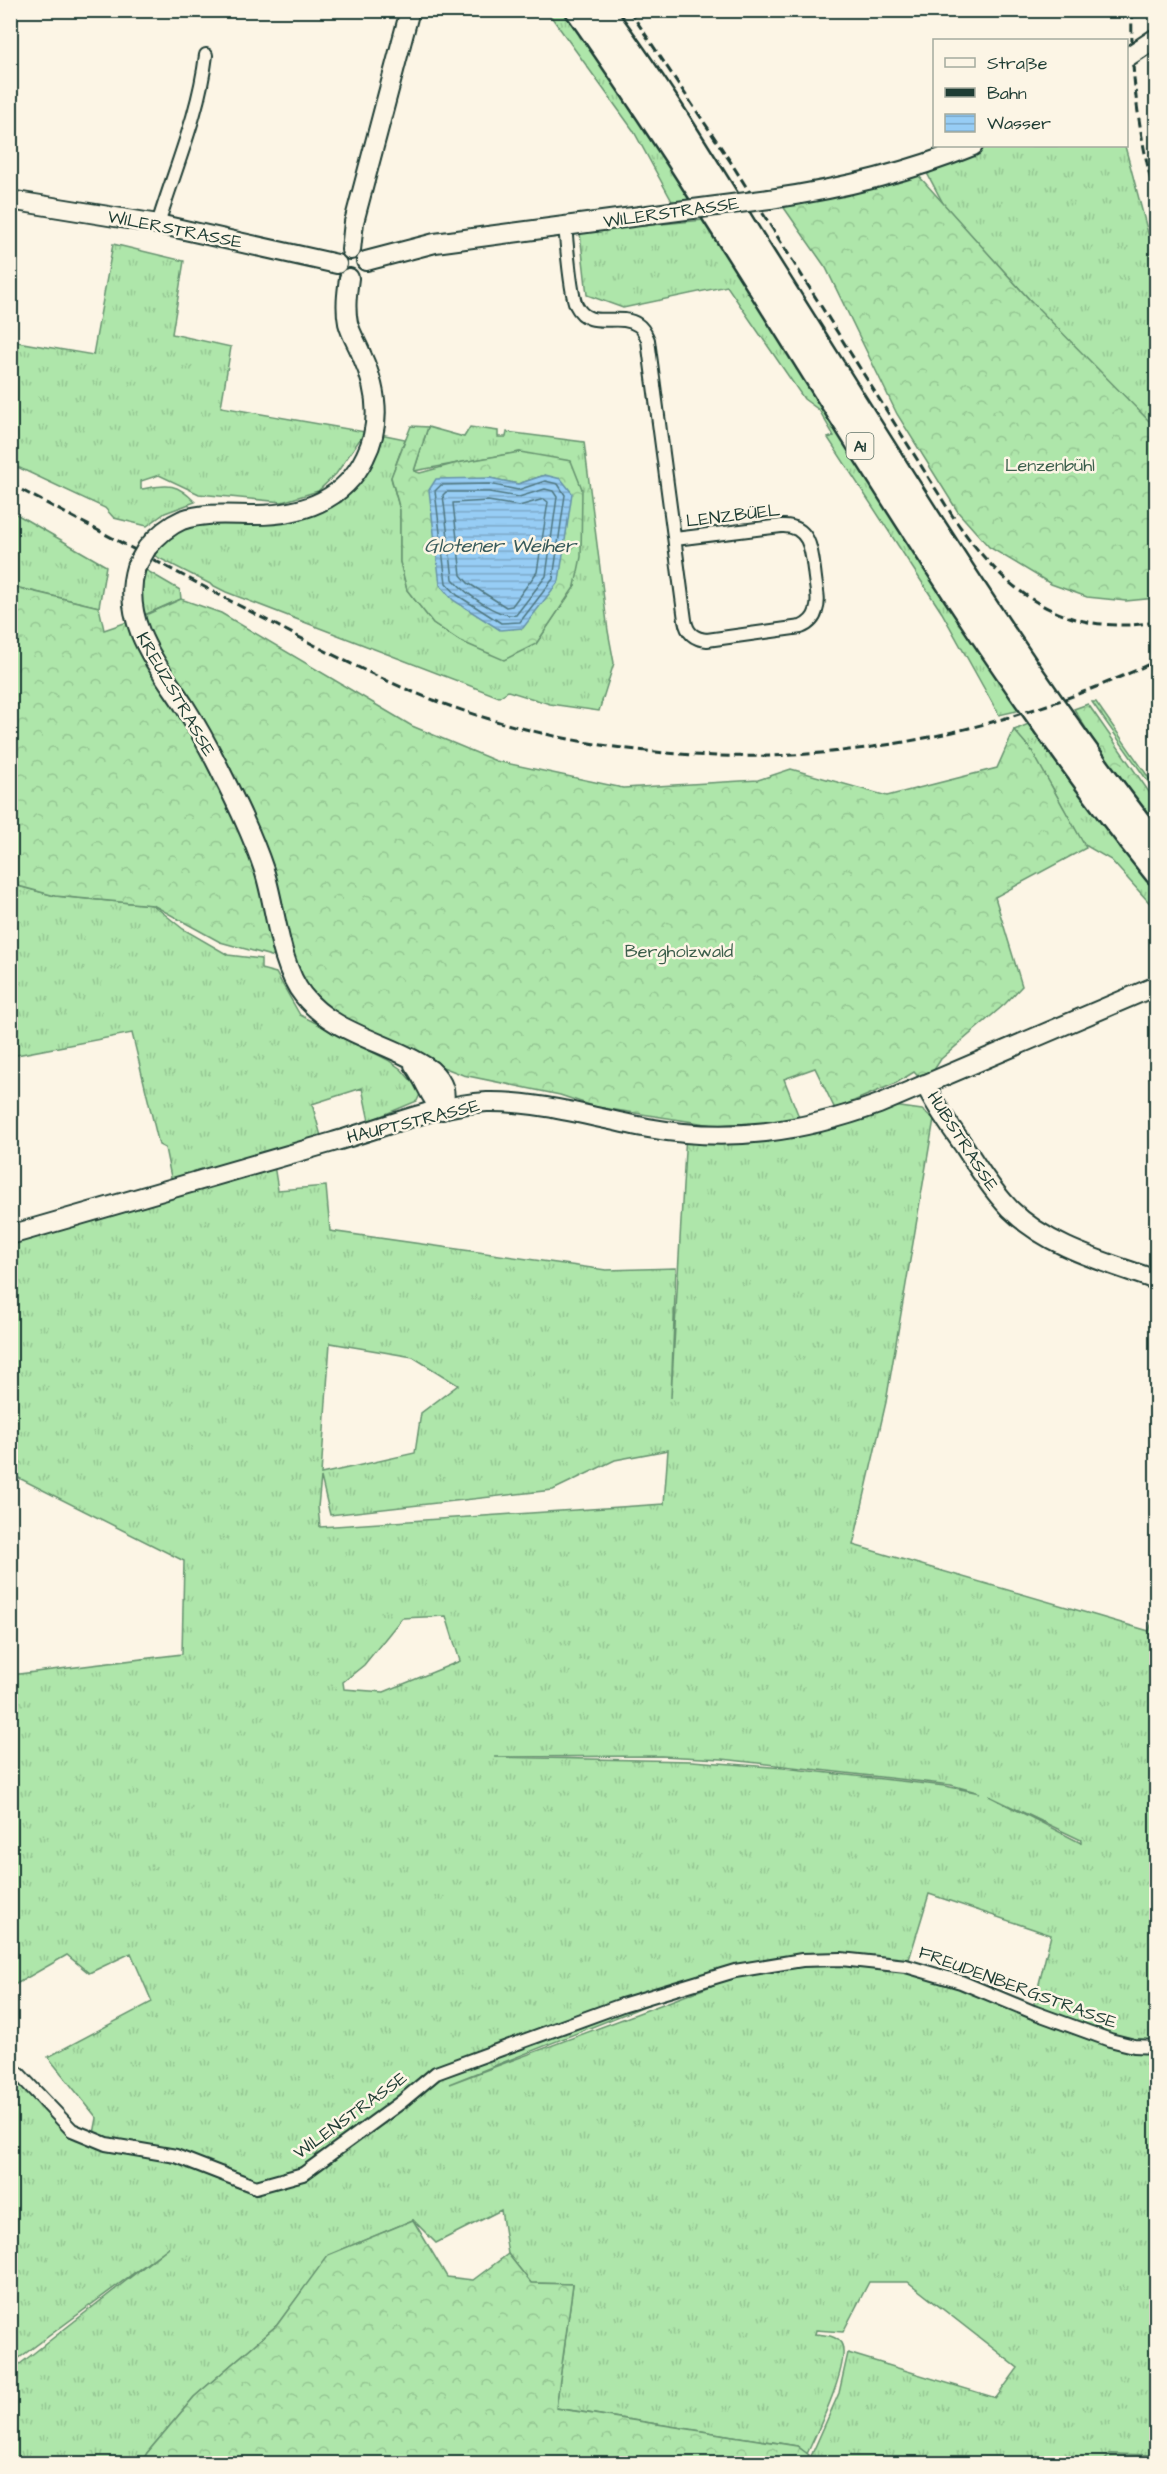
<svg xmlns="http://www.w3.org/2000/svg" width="1167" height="2474" font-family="'Architects Daughter',sans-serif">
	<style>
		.grass { fill: url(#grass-tufts); stroke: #66926f; stroke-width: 1.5; fill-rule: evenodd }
		.forest { fill: url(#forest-crowns); stroke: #66926f; stroke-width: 1.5; fill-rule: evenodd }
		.water { fill: url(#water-rules); stroke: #6793a8; stroke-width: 1.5 }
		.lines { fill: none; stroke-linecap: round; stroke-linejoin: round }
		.shore { stroke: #4f7781; stroke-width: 1.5 }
		.street-casing { stroke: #1f3d34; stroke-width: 16 }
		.secondary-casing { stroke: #1f3d34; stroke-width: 22 }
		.highway-casing { stroke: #1f3d34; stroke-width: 27 }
		.street { stroke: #fcf5e5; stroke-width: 12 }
		.secondary { stroke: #fcf5e5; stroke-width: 18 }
		.highway { stroke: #fcf5e5; stroke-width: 22 }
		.rail { stroke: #1f3d34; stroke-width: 3; stroke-dasharray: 9 4.5; stroke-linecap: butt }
		.secondary-bridge-casing { stroke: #1f3d34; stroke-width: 22; stroke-linecap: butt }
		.secondary-bridge { stroke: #fcf5e5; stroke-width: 18 }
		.labels { text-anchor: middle; stroke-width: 5; stroke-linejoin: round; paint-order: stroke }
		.shield { fill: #fcf5e5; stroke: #617469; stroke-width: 1.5 }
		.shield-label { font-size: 16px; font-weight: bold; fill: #1f3d34 }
		.street-label { font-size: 18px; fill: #1f3d34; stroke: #fcf5e5 }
		.park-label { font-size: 18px; fill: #3c5f4c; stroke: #fcf5e5 }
		.water-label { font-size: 20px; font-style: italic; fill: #375a5b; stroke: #fcf5e5 }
	</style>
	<defs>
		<pattern id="grass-tufts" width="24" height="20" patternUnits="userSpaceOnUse" patternTransform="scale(1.5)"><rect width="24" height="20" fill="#aee6aa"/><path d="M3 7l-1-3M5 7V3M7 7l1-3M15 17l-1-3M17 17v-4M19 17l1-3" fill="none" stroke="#95c693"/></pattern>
		<pattern id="forest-crowns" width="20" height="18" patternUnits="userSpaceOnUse" patternTransform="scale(1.5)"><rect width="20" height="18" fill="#aee6aa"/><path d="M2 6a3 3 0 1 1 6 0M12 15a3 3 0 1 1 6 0" fill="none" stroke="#95c693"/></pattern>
		<pattern id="water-rules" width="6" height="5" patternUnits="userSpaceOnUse" patternTransform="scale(1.5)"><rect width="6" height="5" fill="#97cdf5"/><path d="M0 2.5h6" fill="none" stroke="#7ba8c7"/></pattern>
	</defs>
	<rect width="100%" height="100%" fill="#fcf5e5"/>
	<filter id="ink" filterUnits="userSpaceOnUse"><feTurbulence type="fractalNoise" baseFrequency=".0167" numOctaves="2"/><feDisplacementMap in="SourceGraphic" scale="12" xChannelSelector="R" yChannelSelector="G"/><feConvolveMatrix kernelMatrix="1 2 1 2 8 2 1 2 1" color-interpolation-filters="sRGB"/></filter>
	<g filter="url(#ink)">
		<!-- grass -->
		<path class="grass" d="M547,11H563L601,62L693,200L673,203L633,130Z
			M988,146H1125L1148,233L1156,251V428L1097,374L944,205L927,173Z
			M704,220L1021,710L999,715L942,613L828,438L834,436L819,410L804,399L727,286L623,308L587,295L579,224L588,231Z
			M113,244L184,261L172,334L231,347L221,407L365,432L336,474L318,491L282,502L199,494L159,475L141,481V489C166,485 175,481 195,502L165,513L147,526L114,518L105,508L11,464V341L93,355Z
			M428,427L464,437L470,427L498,431V437H506L507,432L584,442L608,631L614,663L599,711L550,704L508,691L499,697L226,592L153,555L158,544L177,531L211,519L292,521L341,502L368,471L379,443L380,434L405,439L391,478L400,510V562L407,590L433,623L460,641L536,644L575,586L520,452L414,471Z
			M11,511L106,566L99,607L11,586Z
			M144,569L180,590L181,599L142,616L140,587Z
			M1092,702H1096L1156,788V793Z
			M1031,723L1156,890V910L1111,860L1083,844L1052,787L1014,730Z
			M10,884L55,896L153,905L183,929L228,955L261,959V969L276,973L300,1015L388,1060L401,1069L421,1092L417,1101L369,1121L362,1088L312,1104L321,1136L172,1182L165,1148L159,1145L132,1033L11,1056Z
			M879,1104L922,1110L934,1119L886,1402L853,1545L1149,1631L1156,1611V2457L1110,2454L1103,2464L808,2463L839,2393L848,2353L996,2398L1018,2368L908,2282H869L843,2332L816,2330L815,2334C824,2335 835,2335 841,2343C852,2361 816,2434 807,2454L797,2446L556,2408L573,2284L531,2283L508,2254L501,2210L436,2243L413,2220L329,2255L277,2325L194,2397L147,2453L141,2463H11V2371L169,2247L11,2364L10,2055C26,2093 62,2115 93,2139L97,2118L48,2057L152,2002L131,1953L89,1973L67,1955L11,1987V1675L182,1654L184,1561L11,1474V1238L273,1159L278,1190L326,1186L330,1231L606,1270L676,1268L671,1398L686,1133L745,1135ZM330,1343L413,1357L458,1385L421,1413L415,1453L321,1474ZM668,1450L664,1504L320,1527L318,1507L321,1477L330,1515L553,1490L615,1460ZM446,1616L460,1661L384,1692L344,1689L343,1682L364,1665L402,1618ZM661,1756L722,1759L951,1785L980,1793L945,1786L784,1768L692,1761L494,1757ZM989,1796L1081,1840V1843ZM929,1894L1051,1935L1032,2012L907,1966ZM730,1972L711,1986L449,2084Z"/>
		<!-- forest -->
		<path class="forest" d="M918,175L1028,298L1156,428V598L1126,601L1087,597L1051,584L989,547L958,512L897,414L826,268L780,202L876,187Z
			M411,426L428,427L414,471L420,473L457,463L520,452L571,461L582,489L581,557L575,586L536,644L504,660L460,641L433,623L407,590L400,562V510L391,477ZM545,475L440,585L490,478L518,484Z
			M10,586L99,607L104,630L139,618L181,599L221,613L412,726L496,761L623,788L758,780L791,769L887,796L997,768L1014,730L1032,751L1086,848L995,897L1022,986L1005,1004L941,1059L925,1084L914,1072L896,1083L835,1109L815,1068L784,1079L799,1117L771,1123L713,1125L596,1107L560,1095L463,1075L420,1058L338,1015L308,991L293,962L220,942L153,905L55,896L11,884Z
			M1088,704L1156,802V823L1096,745L1074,709Z
			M413,2220L447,2277L473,2280L508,2254L531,2283L573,2284L556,2408L797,2446L809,2455L805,2463H141L147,2453L194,2397L277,2325L328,2255Z
			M1110,2454L1156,2455V2463H1103Z"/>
		<!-- water -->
		<path class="water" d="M545,475L561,479L572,493L559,581L523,628L500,630L453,600L440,585L429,490L436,479L490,478L518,484Z"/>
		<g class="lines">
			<!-- shore -->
			<path class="shore" d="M545,481L558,484L565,495L553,579L520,622L501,623L457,595L446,583L435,491L441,485L489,484L518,490Z
				M545,489L553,491L557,497L546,576L516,615C498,618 465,593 453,579L443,495L446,492H489L519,497Z
				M544,499L548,502L537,572L512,606L506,607L468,583L461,575L453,503L488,501L519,506Z"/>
			<defs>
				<path id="street" d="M158,224C175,168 199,114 206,55
					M565,226C567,244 570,292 576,305C589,332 618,311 638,325C643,328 646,335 648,340L685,620C687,633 694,639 707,640L801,627C808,624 814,619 816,611C820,600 816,588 815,578C812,555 812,524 781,526L675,539
					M10,2072L18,2073L72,2130L106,2144L176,2156L256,2187L303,2174L400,2103L436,2073L622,2005L735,1971L802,1960L841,1959L906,1966L961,1982L1033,2012L1110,2040L1134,2046L1156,2047"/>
				<path id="secondary" d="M770,199C840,189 907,173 973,146
					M10,200L158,224L337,264
					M351,250L354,222L410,10
					M366,261L435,243L678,211
					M147,548C157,536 168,526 182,520C206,512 230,515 255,515C300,515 344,501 365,457C382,424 377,389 362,356C358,345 351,335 348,323C345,308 347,293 349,278
					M136,567C120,621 157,664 185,707C197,726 208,746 218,766C235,800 252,834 264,870C276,907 279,965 303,995C334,1035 391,1042 431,1070C444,1082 448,1093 442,1110
					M414,1065C425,1079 430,1099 442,1110
					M925,1084C935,1106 950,1126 964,1146C978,1168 992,1190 1010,1209C1049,1248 1106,1262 1156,1280
					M10,1235C118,1204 226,1173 333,1142C380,1129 439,1104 487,1102C541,1101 595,1118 648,1128C730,1143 801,1132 879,1104L1156,986"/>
				<path id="highway" d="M577,10C777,293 938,603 1156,873
					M602,10C657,83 706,165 754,242C884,446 1007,654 1156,844"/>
			</defs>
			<!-- street casing -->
			<use href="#street" class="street-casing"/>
			<!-- secondary casing -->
			<use href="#secondary" class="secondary-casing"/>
			<!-- highway casing -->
			<use href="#highway" class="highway-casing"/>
			<!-- street -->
			<use href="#street" class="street"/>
			<!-- secondary -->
			<use href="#secondary" class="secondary"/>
			<!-- highway -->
			<use href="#highway" class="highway"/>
			<!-- rail -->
			<path class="rail" d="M629,10L730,161L952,515C1002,590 1062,638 1156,622
				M1132,10C1130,76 1140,139 1156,201
				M10,484C86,524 162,564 238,605C303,639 367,675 436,701C674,790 929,768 1156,661"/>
			<defs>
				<path id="secondary-bridge" d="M1126,58L1156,38
					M678,211L770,199
					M136,567L147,548"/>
			</defs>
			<!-- secondary-bridge casing -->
			<use href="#secondary-bridge" class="secondary-bridge-casing"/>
			<!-- secondary-bridge -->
			<use href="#secondary-bridge" class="secondary-bridge"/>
		</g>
	</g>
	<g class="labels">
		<!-- shield labels -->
		<rect class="shield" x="846.5" y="433" width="27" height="26" rx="4.5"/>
		<g class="shield-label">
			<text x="860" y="452">A1</text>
		</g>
		<!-- street labels -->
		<g class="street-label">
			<text transform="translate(671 212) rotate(-8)" y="6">WILERSTRASSE</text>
			<text transform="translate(175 229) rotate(11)" y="6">WILERSTRASSE</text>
			<text transform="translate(733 515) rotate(-7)" y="6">LENZBÜEL</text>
			<text transform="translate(176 694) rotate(60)" y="6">KREUZSTRASSE</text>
			<text transform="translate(413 1121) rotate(-14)" y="6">HAUPTSTRASSE</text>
			<text transform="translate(963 1141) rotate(57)" y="6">HUBSTRASSE</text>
			<text transform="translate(1018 1987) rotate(20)" y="6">FREUDENBERGSTRASSE</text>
			<text transform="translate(350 2115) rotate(-36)" y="6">WILENSTRASSE</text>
		</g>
		<!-- park labels -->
		<g class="park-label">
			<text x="1050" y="471">Lenzenbühl</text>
			<text x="679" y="957">Bergholzwald</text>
		</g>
		<!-- water labels -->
		<g class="water-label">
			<text x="500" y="552">Glotener Weiher</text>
		</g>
	</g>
	<!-- margin -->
	<rect width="1167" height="2474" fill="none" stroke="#fcf5e5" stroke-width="36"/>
	<rect x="18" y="18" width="1131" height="2438" fill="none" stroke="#1f3d34" stroke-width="2" filter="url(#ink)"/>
	<!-- legend -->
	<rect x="933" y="39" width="195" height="108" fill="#fcf5e5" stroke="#a4ab9e" stroke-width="1.5"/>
	<rect x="945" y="58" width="30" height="9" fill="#fcf5e5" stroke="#a4ab9e" stroke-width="1.5"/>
	<text x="987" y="69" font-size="18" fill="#1f3d34">Straße</text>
	<rect x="945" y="88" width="30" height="9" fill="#1f3d34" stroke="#a4ab9e" stroke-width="1.5"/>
	<text x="987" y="99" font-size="18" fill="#1f3d34">Bahn</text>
	<rect x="945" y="114" width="30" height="18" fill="url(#water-rules)" stroke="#a4ab9e" stroke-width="1.5"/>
	<text x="987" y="129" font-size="18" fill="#1f3d34">Wasser</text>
</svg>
